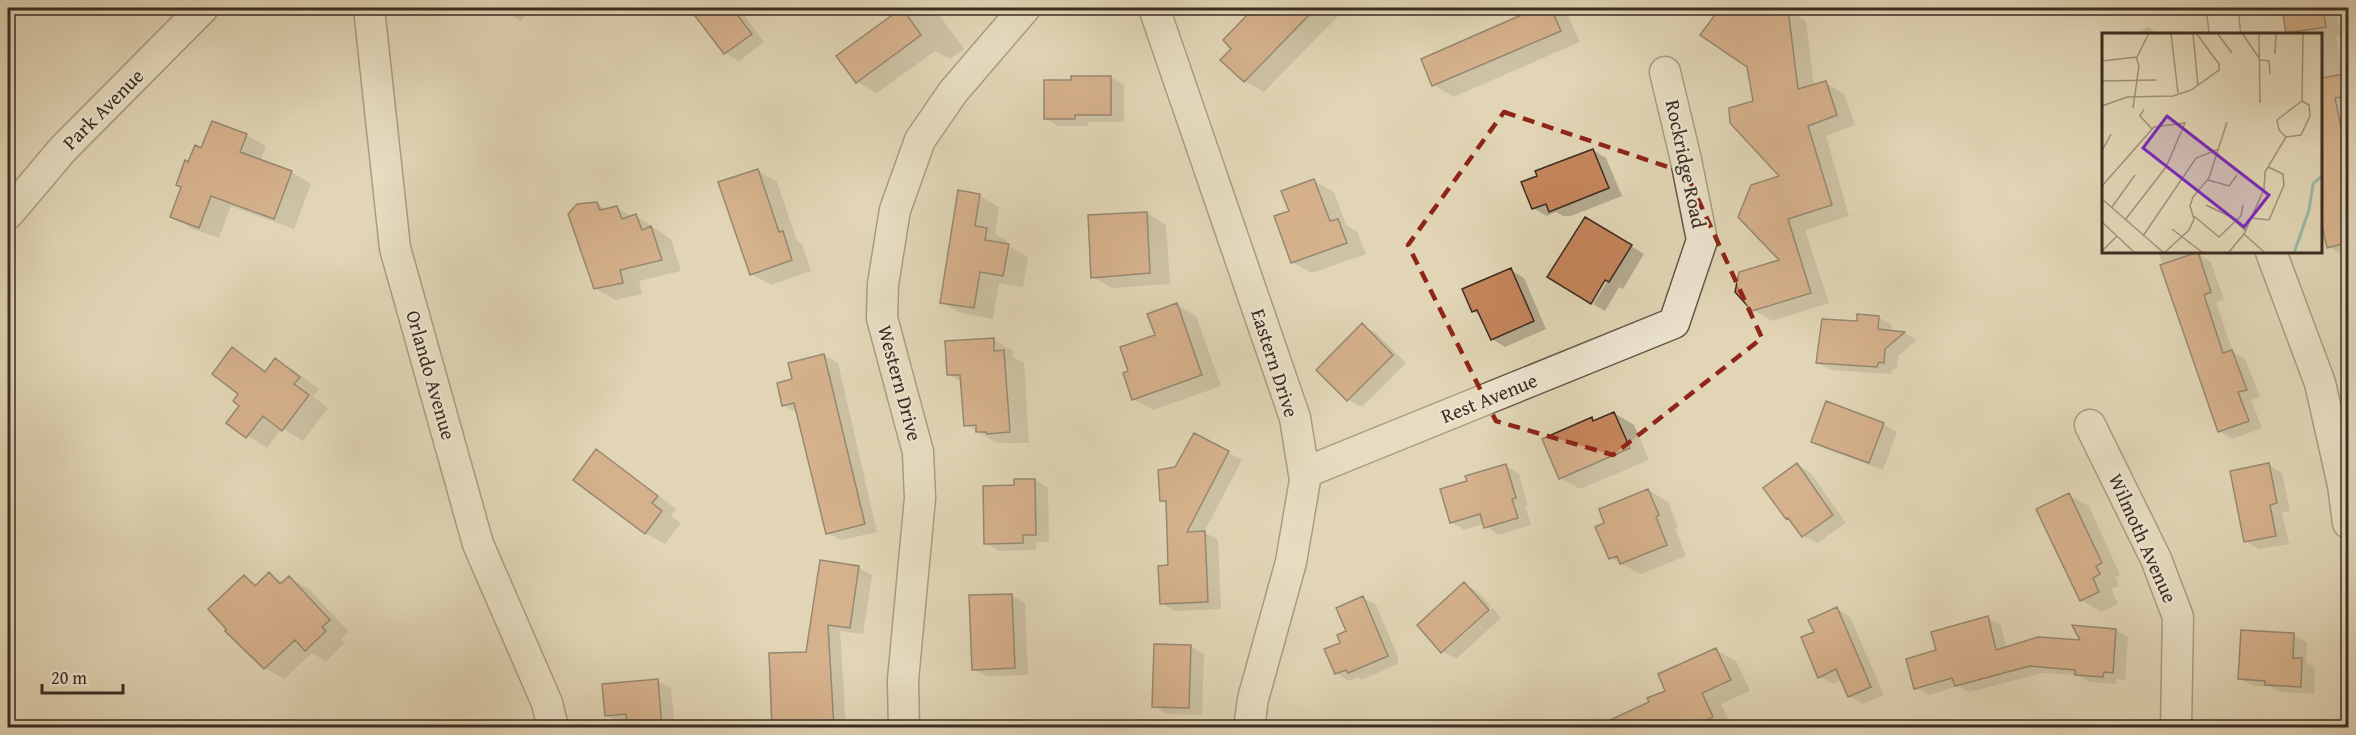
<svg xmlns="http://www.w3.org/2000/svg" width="2356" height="735" font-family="'Gentium Book Plus',serif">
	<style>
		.shadow { fill: #0003 }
		.building { fill: #c5855b; stroke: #3b2d23; stroke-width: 1.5 }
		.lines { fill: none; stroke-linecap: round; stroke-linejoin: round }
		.street-casing { stroke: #645748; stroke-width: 33 }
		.street { stroke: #ece4cf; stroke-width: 30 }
		.marked { fill: none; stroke: #8f2418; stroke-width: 4.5; stroke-dasharray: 12 8; stroke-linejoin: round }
		.labels { text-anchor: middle; stroke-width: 4.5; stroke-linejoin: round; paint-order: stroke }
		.street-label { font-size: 20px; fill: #3b2d23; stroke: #ece4cf }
		.inset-river { fill: none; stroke: #95b9a9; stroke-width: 3 }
		.inset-road { fill: none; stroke: #9f927b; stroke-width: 1.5 }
		.view { fill: #7b2cbf; fill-opacity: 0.15; stroke: #7b2cbf; stroke-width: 3 }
		.inset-edge { fill: none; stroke: #3b2d23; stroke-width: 3 }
	</style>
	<rect width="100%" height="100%" fill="#e1d5b5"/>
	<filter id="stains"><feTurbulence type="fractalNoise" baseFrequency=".00333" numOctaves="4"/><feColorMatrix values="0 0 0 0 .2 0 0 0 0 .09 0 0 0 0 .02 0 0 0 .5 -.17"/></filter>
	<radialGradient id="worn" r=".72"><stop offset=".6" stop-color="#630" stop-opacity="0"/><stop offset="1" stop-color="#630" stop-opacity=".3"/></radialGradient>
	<!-- shadow -->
	<path class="shadow" d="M501,8H534L520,21Z
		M691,8H745L741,11L764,42L739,61L725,53Z
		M900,8H934L964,49L950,59L935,51L877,93L857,82L902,10Z
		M1257,8H1330L1338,16L1264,92L1245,81L1234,49L1225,40Z
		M1541,8H1554L1568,16L1580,42L1453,97L1434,85L1423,60Z
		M1722,8H1770L1773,12L1788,10L1806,21L1814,86L1826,83L1844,94L1855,125L1826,136L1849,216L1805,230L1829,303L1772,321L1753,310L1782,260V176L1754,102L1748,66L1702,35Z
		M2284,8H2336L2341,35L2336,36L2344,75L2348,74V285L2342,254L2328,247L2322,219V206L2327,204L2322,181V34H2291L2287,32Z
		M2148,27L2160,34H2133Z
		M1111,77L1124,85V122H1088V126H1059L1046,119L1073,81Z
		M246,135L266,146L260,161L291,172L311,184L294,229L231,206L219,238L191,228L172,216L189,164Z
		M1593,150L1606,158L1622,196L1571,216H1563L1556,212L1547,216L1533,208Z
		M757,170L777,182L797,241L802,244L811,271L771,285L751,274Z
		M1314,181L1334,192L1346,225L1357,232L1366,254L1312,273L1292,262L1290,212Z
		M980,196L999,207L995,234L1007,241L1006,245L1028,257L1023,287L999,283L993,319L961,313L941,302Z
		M596,203L608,210L617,208L633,217L636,216L671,239L681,271L639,281L642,294L615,300L595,288Z
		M1147,213L1166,225L1170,284L1112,288L1093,277Z
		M1599,226L1644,254L1623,289L1619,287L1605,311L1593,304L1611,275Z
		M2158,252H2199L2200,255L2211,262L2224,300L2216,302L2233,352L2245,359L2260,397L2251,400L2262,428L2232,439L2219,431Z
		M1511,270L1524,278L1546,329L1505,347L1492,339L1481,316L1473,311Z
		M1177,305L1196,316L1221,386L1153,410L1133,399L1130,372Z
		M1878,317L1892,325L1891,332L1904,333L1917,340L1898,356L1897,369H1893L1890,374L1831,370L1817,363L1859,323Z
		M1362,325L1376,333L1406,363L1362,407L1348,400Z
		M993,339L1013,351V357L1024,363L1029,443H997L966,425L963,383L948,374Z
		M233,349L267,371L276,360L295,371L319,389L313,396L328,408L303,441L282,428L267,448L228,422L241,405Z
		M824,355L838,363L877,532L841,540L827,533L797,413L783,405L794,380Z
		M1614,413L1634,425L1649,460L1580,489L1560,478L1592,419L1596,421Z
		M1883,424L1897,432L1883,470L1826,449L1813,441Z
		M1195,435L1242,460L1204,532L1218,540L1221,609L1175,611L1161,603L1170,567L1167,504L1161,500Z
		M597,451L616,463L676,509L671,516L681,523L665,544L645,533Z
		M1797,465L1810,472L1846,523L1817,543L1803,536L1793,522L1787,518Z
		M2269,465L2282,473L2290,511L2282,512L2289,544L2259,549L2245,541Z
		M1506,466L1519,474L1528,506H1525L1531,525L1498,535L1484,524L1464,530L1451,522L1469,482Z
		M1035,480L1048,488L1049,542H1036V550L999,551L986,543L1016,487Z
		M1648,490L1668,502L1678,527L1675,528L1686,556L1641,574L1610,558L1606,524Z
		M2069,495L2089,506L2120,575L2115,577L2119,586L2111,589L2118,604L2101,612L2081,600Z
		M858,567L872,575L863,634L840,631L846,728H773Z
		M269,574L284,583L289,578L309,589L349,632L341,639L345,643L326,661L312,653L284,679L265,668L229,629L244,577L258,585Z
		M1465,584L1478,592L1491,606L1444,648V652L1442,651Z
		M1011,595L1025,603L1028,675L987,676L973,669Z
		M1363,598L1376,605L1398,657V664L1362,680L1358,677L1349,681L1336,673L1342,643Z
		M1493,608L1501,618L1456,659L1444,652Z
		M1837,609L1850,617L1884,695L1863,704L1849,696L1842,680L1833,684L1819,676L1816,633Z
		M1988,618L2001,625L2006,648L2082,641L2116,630L2128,637L2125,680L2116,679V684L2089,682L2078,675L2043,673L1969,692L1958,686L1929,695L1916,688L1938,651Z
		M2293,635L2307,642L2306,662L2315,668L2314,694L2280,692L2272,687L2253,686L2240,678Z
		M1190,646L1204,654L1202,715L1167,714L1154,706Z
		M1716,650L1736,661L1750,691L1721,704L1732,728H1631L1651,703Z
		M658,681L671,688L675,728H629L628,722L620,723L606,715Z
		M1011,721L1023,728H950V723Z"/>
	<!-- building -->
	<path class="building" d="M689,8H732L752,34L724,54Z
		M902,8L921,35L856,83L836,56Z
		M1254,8H1316L1244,82L1220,60L1231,49L1223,40Z
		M1537,8H1551L1561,31L1432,86L1421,59Z
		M1720,8H1758L1765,12L1788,9L1798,89L1826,81L1837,115L1808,126L1832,205L1788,219L1811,293L1752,311L1735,292L1739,272L1779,260L1738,217L1751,185L1779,176L1730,123L1729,108L1753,101L1747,67L1700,35Z
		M2282,8H2323L2326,27L2286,33Z
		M2349,73V96L2335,98L2349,167V242L2327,248L2322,226V78Z
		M1071,76H1111V115H1075V119H1044V80H1071Z
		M212,121L247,134L240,152L292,171L274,219L211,196L199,228L170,217L181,187L176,185L185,160L188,162L195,145L201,148Z
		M1593,149L1609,188L1549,212L1546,204L1532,209L1521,182L1537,176L1535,171Z
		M758,169L779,232L783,231L792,260L750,275L718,182Z
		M1314,179L1330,221L1338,219L1347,243L1291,263L1274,216L1289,211L1281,191Z
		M958,190L980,194L975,226L987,228L985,240L1009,244L1003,276L980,272L974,308L940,303Z
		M597,202L600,210L617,206L622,219L636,214L642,230L651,226L662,260L620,270L623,283L594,289L568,214L577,204Z
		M1147,212L1150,273L1091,278L1088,215Z
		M1585,217L1632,245L1609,282L1605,280L1591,304L1547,277Z
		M2198,252L2211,292L2204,295L2223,353L2232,350L2247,390L2238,392L2249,421L2218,432L2160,265Z
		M1511,268L1534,321L1491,340L1477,310L1472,312L1462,289Z
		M1177,303L1202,375L1132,400L1123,373L1128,371L1120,347L1155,335L1147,314Z
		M1857,314L1879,316L1878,329L1905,332L1885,349L1884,363L1879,362L1877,367L1816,363L1822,319L1857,321Z
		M1362,323L1393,355L1347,401L1316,370Z
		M994,338V351L1004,350L1010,432L987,434L986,432H976V425L964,426L960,375H947L945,341Z
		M232,347L265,372L275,358L300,377L294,384L309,395L282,431L263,416L246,438L226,423L239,406L233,401L238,394L212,374Z
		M824,354L865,524L826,534L794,403L782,406L777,383L792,379L788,363Z
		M1826,401L1884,423L1869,463L1811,442Z
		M1614,412L1630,448L1559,479L1542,439L1592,417L1593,421Z
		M1194,433L1229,451L1187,532L1205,531L1208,602L1160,604L1158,566L1168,565L1166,501H1160L1158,470L1175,467Z
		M596,449L658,496L652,503L662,511L645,534L573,480Z
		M1797,463L1833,515L1802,537L1788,518L1786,519L1763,488Z
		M2269,463L2277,503L2270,505L2276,536L2244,542L2230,471Z
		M1506,464L1516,498L1512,499L1518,518L1484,528L1480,514L1450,523L1440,489L1467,481L1465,476Z
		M1014,479H1035L1036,535H1023V543L984,544L983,486L1014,485Z
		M1648,489L1659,515L1656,517L1667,545L1620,564L1617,556L1609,559L1595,527L1604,523L1599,509Z
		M2069,493L2102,563L2096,566L2100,574L2093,578L2099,592L2080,601L2036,509Z
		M820,560L859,566L850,628L828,625L834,728H772L769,653L806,652Z
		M269,572L280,584L289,576L330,620L322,627L326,631L305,651L295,640L264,669L225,631L226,629L208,609L244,575L255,586Z
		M1464,582L1489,610L1441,653L1417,625Z
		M1012,594L1015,668L972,670L969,595Z
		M1363,596L1388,656L1348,673L1346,670L1335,674L1324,649L1340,643L1337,635L1346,631L1336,608Z
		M1837,607L1871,687L1848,697L1836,669L1818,678L1801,637L1814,632L1808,620Z
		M1988,616L1996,650L2038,637L2080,640L2072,625L2116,629L2113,673L2104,672L2103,677L2075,675V670L2030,666L1955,686L1952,678L1914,689L1906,659L1936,650L1931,632Z
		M2241,630L2294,633L2293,658H2302L2301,687L2265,685V681L2238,679Z
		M1154,644L1191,645L1189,708L1152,707Z
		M1716,648L1731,680L1702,693L1713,717L1691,728H1593L1649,702L1647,698L1665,691L1658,674Z
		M658,679L662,728H627L626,714L605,716L602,684Z"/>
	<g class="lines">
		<defs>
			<path id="street" d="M369,8L395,248L478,544L547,703L553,728
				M1154,8L1295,418L1305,480L1291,562L1253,699L1249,728
				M2222,8L2225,34
				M8,214L63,149L203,8
				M2271,252L2320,383L2343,485L2348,523
				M2090,425L2156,559L2178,617L2176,728
				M1304,473L1674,323L1702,240L1686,160L1665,72
				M904,728L903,680L920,498L918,452L882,318L883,284L895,210L920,140L953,92L1025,8"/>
		</defs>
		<!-- street casing -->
		<use href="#street" class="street-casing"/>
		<!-- street -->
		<use href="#street" class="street"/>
	</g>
	<!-- marked area -->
	<path d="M0 0H2356V735H0ZM1504,112L1686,173L1762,338L1613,455L1496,421L1408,245Z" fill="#e1d5b5" fill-opacity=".55" fill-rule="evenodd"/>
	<path class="marked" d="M1504,112L1686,173L1762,338L1613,455L1496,421L1408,245Z"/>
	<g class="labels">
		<!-- street labels -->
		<g class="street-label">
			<text transform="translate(103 109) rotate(-45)" y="7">Park Avenue</text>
			<text transform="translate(1686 164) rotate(78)" y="7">Rockridge Road</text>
			<text transform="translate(1275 363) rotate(72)" y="7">Eastern Drive</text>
			<text transform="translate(431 375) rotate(74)" y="7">Orlando Avenue</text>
			<text transform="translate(900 383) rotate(75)" y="7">Western Drive</text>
			<text transform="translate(1489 398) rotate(-22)" y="7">Rest Avenue</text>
			<text transform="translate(2143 538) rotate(66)" y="7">Wilmoth Avenue</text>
		</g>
	</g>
	<!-- overview -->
	<g transform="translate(2102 33)">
		<rect width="220" height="220" fill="#e1d5b5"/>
		<path class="inset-river" d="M192,220L207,177L211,151L221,142"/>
		<path class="inset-road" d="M69,0L76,60M91,0L96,53M115,0L130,20M140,0L157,25M157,0L158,70M173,21L174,0M158,27L167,28L168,41M0,28L35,24L47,0M0,48L54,47M200,68L207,72L208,83L199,102L184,104L177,97L175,87ZM200,68L201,0M0,73L25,64L71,63L89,57L117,37V31L94,0M31,75L37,33L34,24M42,76L38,83L50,96M0,118L9,101M106,147L127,153L135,142M0,153L52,94L83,90L64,134L23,187M0,166L62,220M104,172L127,183L143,197M10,174L33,142M92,183L117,204L139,183L141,172M149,185L167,187L182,152L181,141L166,134M0,189L33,220M70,196L101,220M142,201L163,220M41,203L94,125L117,116M0,218L15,203M62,220L87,197L92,186L88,173L91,164L107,145L125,89M126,220L142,201L162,156L163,139L184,104"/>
		<path class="view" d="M65,83L167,162L142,194L41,115Z"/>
		<rect width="220" height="220" class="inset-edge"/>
	</g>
	<!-- margin -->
	<rect width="2356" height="735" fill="none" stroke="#e1d5b5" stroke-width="30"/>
	<rect x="9" y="9" width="2338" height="717" fill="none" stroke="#3b2d23" stroke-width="3"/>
	<rect x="15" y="15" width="2326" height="705" fill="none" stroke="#3b2d23" stroke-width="1.5"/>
	<!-- scale -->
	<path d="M42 684v9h81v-9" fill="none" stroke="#3b2d23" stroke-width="3"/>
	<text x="51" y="684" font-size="18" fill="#3b2d23" stroke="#ece4cf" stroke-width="4.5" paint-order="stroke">20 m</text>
	<rect width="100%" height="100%" filter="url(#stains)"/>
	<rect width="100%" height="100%" fill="url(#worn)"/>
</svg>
